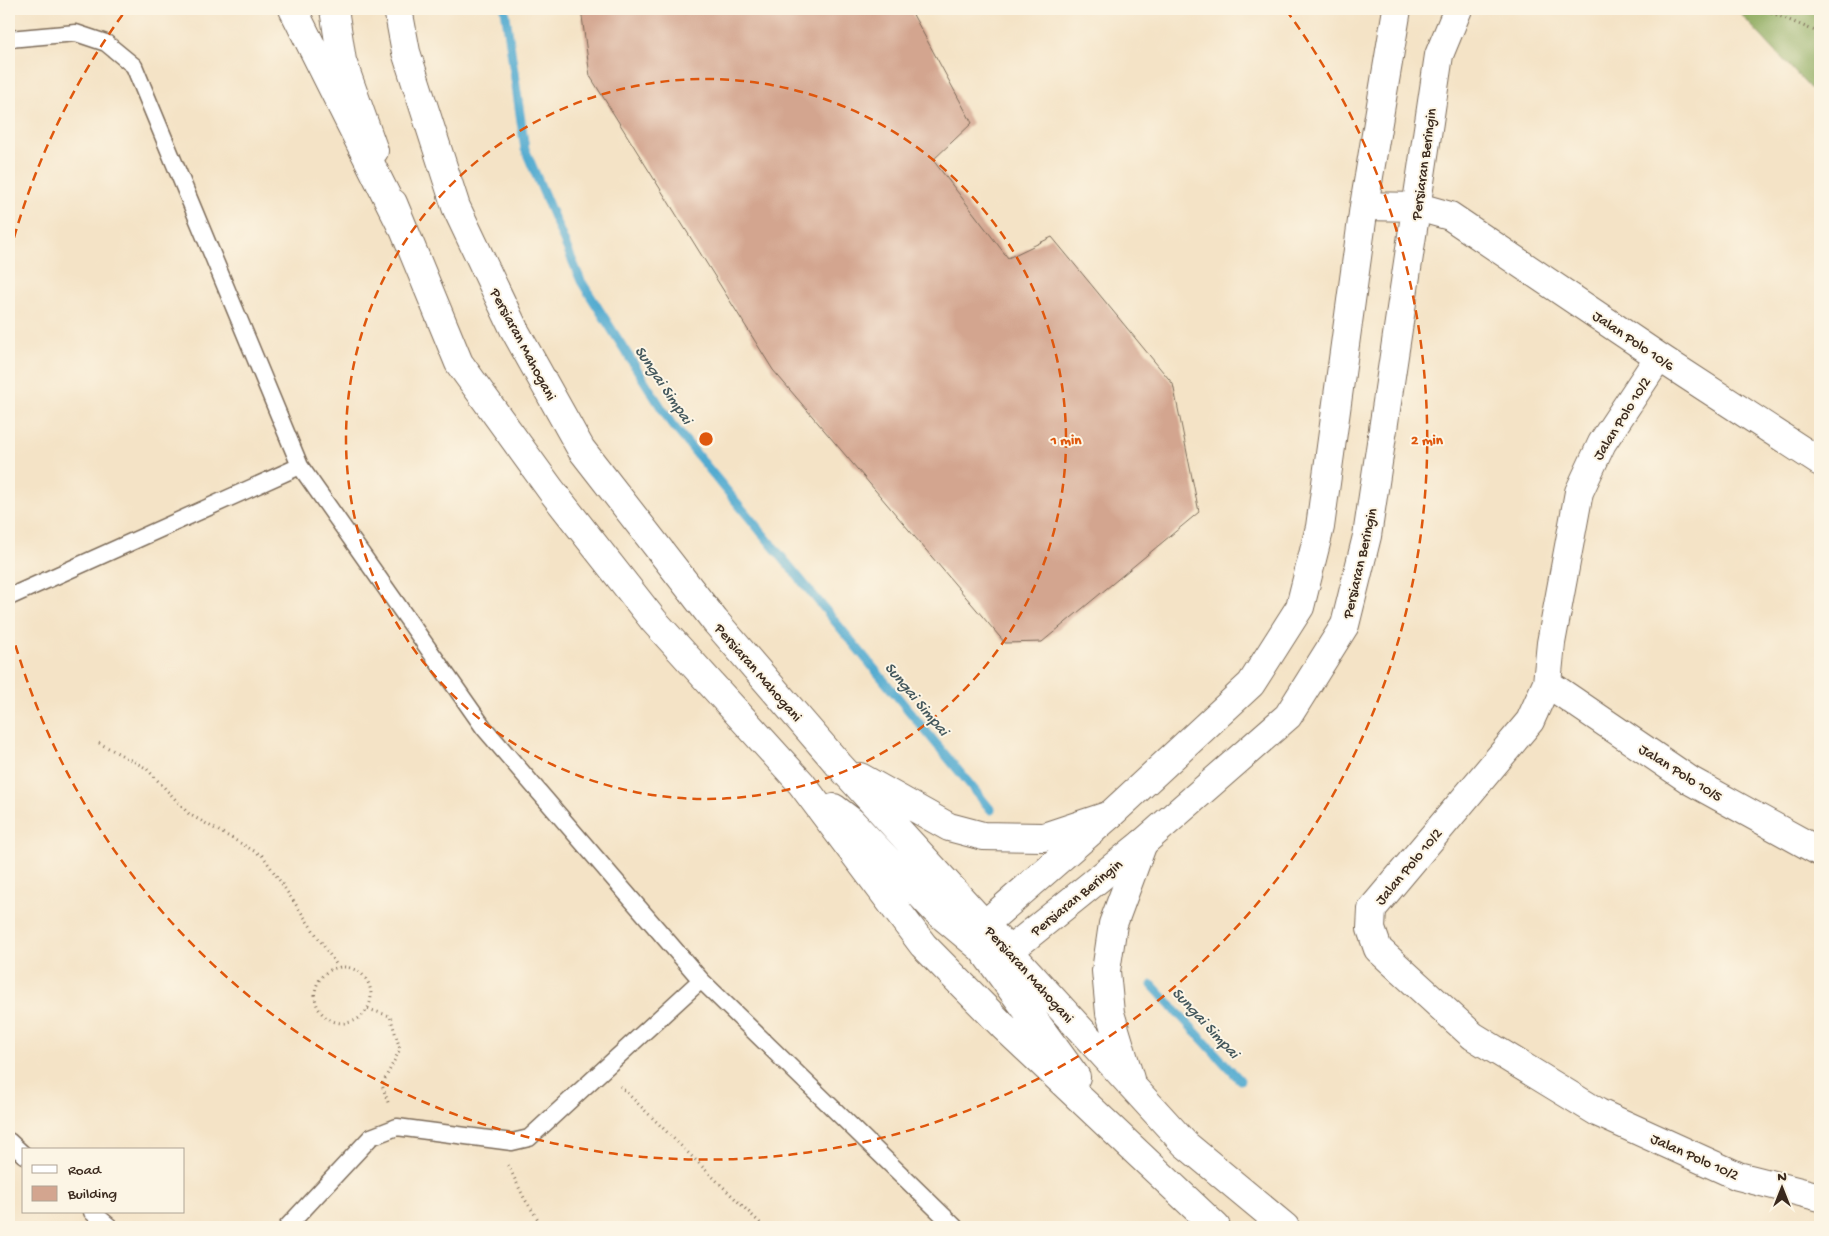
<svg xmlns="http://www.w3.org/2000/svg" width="1829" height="1236" font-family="'Gochi Hand',sans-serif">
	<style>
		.forest { fill: #8fac60; stroke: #656b3f }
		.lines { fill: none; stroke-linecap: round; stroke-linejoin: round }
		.stream { stroke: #52abd0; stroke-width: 9 }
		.building { fill: #d3a58f }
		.lane-casing { stroke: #7c6b59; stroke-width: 19 }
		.street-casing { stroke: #7c6b59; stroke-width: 30 }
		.secondary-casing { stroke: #7c6b59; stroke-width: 30 }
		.primary-casing { stroke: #7c6b59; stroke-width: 30 }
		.path { stroke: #7c6b59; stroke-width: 3; stroke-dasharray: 1 4; stroke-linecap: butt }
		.lane { stroke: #fff; stroke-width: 16 }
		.street { stroke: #fff; stroke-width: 28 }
		.secondary { stroke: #fff; stroke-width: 28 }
		.primary { stroke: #fff; stroke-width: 28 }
		.ring { fill: none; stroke: #df570d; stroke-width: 2.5; stroke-dasharray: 9 6 }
		.labels { text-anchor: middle; stroke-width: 4; stroke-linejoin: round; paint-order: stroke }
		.street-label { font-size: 15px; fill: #3b2a1e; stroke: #fcf5e5 }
		.water-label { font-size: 16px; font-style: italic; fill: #43575c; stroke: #fcf5e5 }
		.centre { fill: #df570d; stroke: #fcf5e5; stroke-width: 2.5 }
		.ring-label { font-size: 15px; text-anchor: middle; font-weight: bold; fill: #df570d; stroke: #fcf5e5; stroke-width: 4; stroke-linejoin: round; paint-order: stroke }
	</style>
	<rect width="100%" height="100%" fill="#fcf5e5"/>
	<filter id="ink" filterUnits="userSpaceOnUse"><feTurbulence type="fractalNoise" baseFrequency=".02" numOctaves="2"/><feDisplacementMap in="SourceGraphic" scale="10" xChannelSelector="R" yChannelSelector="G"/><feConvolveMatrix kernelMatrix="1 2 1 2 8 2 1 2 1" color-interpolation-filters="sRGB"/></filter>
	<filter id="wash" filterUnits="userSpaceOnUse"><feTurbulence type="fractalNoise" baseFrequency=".0096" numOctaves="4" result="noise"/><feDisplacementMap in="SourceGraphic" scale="20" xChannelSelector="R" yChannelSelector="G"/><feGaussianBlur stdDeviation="1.12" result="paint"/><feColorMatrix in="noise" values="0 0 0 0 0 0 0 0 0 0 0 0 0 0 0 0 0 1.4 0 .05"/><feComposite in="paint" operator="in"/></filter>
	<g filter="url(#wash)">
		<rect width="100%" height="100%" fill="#f4e3c6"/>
		<!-- forest -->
		<path class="forest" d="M1736,9H1820V99Z"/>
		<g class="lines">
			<!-- stream -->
			<path class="stream" d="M505,9L525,149L581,281L671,423L991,810
				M1152,985L1240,1080"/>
		</g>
		<g id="blocks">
			<!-- building -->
			<path class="building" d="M581,9H910L972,123L933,160L1008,258L1052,237L1173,384L1199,512L1042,642L1005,643L773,370L590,76Z"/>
		</g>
	</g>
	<g filter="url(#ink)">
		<use href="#blocks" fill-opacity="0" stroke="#7c6b59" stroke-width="1"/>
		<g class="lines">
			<defs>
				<path id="lane" d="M9,39L76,33L106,43L134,66L300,466L484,728L701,980L955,1227
					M9,597L300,466
					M9,1141L24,1155
					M92,1212L110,1227
					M287,1227L371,1137L397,1127L512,1142L529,1138L701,980"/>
				<path id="street" d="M1397,9L1364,206L1320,527L1300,607L1251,684L1110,815L985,924L982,949L1009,951L1143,843L1288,716L1345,625L1367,536L1439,55L1458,9
					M1364,206L1418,207L1450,216L1659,357L1820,462
					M1659,357L1602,443L1579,492L1551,643L1547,683L1530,721L1372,909L1371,929L1378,949L1473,1036L1599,1113L1738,1176L1820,1197
					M1547,683L1691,781L1820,852"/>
				<path id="secondary" d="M334,9L342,61L374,151
					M398,9L406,52L456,207L514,329L581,449L715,621L839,765L1185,1144L1285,1227
					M393,203L459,363L551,490L654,621L801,783L923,945L1003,1026L1216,1227
					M860,777L949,827L983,836L1044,837L1110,815
					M834,808L851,821L934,909L982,949L1076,1077
					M1130,1079L1110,1013L1106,971L1113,924L1143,843"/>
				<path id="primary" d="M293,9L401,225"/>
			</defs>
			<!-- lane casing -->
			<use href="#lane" class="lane-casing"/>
			<!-- street casing -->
			<use href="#street" class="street-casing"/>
			<!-- secondary casing -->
			<use href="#secondary" class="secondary-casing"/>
			<!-- primary casing -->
			<use href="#primary" class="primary-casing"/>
			<!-- path -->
			<path class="path" d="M1768,9L1772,13L1820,33
				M99,743L146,768L189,814L263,856L338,967
				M315 995a28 28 0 1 1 56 0a28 28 0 1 1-56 0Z
				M368,1009L390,1016L400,1049L382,1085L389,1105
				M620,1086L764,1227
				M508,1165L524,1198L543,1227
				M795,1227L801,1221"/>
			<!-- lane -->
			<use href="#lane" class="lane"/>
			<!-- street -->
			<use href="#street" class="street"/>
			<!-- secondary -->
			<use href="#secondary" class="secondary"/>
			<!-- primary -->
			<use href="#primary" class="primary"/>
		</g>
	</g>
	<!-- distance rings -->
	<g class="ring">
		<circle cx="706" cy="439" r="360"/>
		<path d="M10 252A721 721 0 0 1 126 10M1286 10A721 721 0 1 1 10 626"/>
	</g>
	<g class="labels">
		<!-- street labels -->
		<g class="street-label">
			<text transform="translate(1423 164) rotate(-82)" y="5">Persiaran Beringin</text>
			<text transform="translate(1634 340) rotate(34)" y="5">Jalan Polo 10/6</text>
			<text transform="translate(524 344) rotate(62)" y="5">Persiaran Mahogani</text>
			<text transform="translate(1621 418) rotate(-58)" y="5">Jalan Polo 10/2</text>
			<text transform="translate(1359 563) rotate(-77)" y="5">Persiaran Beringin</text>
			<text transform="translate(759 672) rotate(49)" y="5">Persiaran Mahogani</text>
			<text transform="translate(1681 772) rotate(32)" y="5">Jalan Polo 10/5</text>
			<text transform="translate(1408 866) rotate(-50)" y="5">Jalan Polo 10/2</text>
			<text transform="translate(1076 897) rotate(-39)" y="5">Persiaran Beringin</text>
			<text transform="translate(1030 974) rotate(48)" y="5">Persiaran Mahogani</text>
			<text transform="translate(1695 1156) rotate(24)" y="5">Jalan Polo 10/2</text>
		</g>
		<!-- water labels -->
		<g class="water-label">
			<text transform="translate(665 384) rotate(56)" y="6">Sungai Simpai</text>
			<text transform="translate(918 698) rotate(50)" y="6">Sungai Simpai</text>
			<text transform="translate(1207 1022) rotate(47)" y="6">Sungai Simpai</text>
		</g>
	</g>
	<circle cx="706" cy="439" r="8" class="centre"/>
	<g class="ring-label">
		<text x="1066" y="444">1 min</text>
		<text x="1427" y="444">2 min</text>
	</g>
	<!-- margin -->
	<rect width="1829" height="1236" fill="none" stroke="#fcf5e5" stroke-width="30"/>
	<!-- legend -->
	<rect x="22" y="1148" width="162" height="65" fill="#fcf5e5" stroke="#afa495"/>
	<rect x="32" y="1165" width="25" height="8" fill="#ffffff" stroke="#afa495"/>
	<text x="68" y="1174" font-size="15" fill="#3b2a1e">Road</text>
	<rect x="32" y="1186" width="25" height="15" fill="#d3a58f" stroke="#afa495"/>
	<text x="68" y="1198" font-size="15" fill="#3b2a1e">Building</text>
	<!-- north arrow -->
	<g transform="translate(1782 1188)" stroke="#fcf5e5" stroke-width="4" paint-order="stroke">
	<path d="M0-4L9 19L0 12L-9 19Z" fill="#3b2a1e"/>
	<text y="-8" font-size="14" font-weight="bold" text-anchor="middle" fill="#3b2a1e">N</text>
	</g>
</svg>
